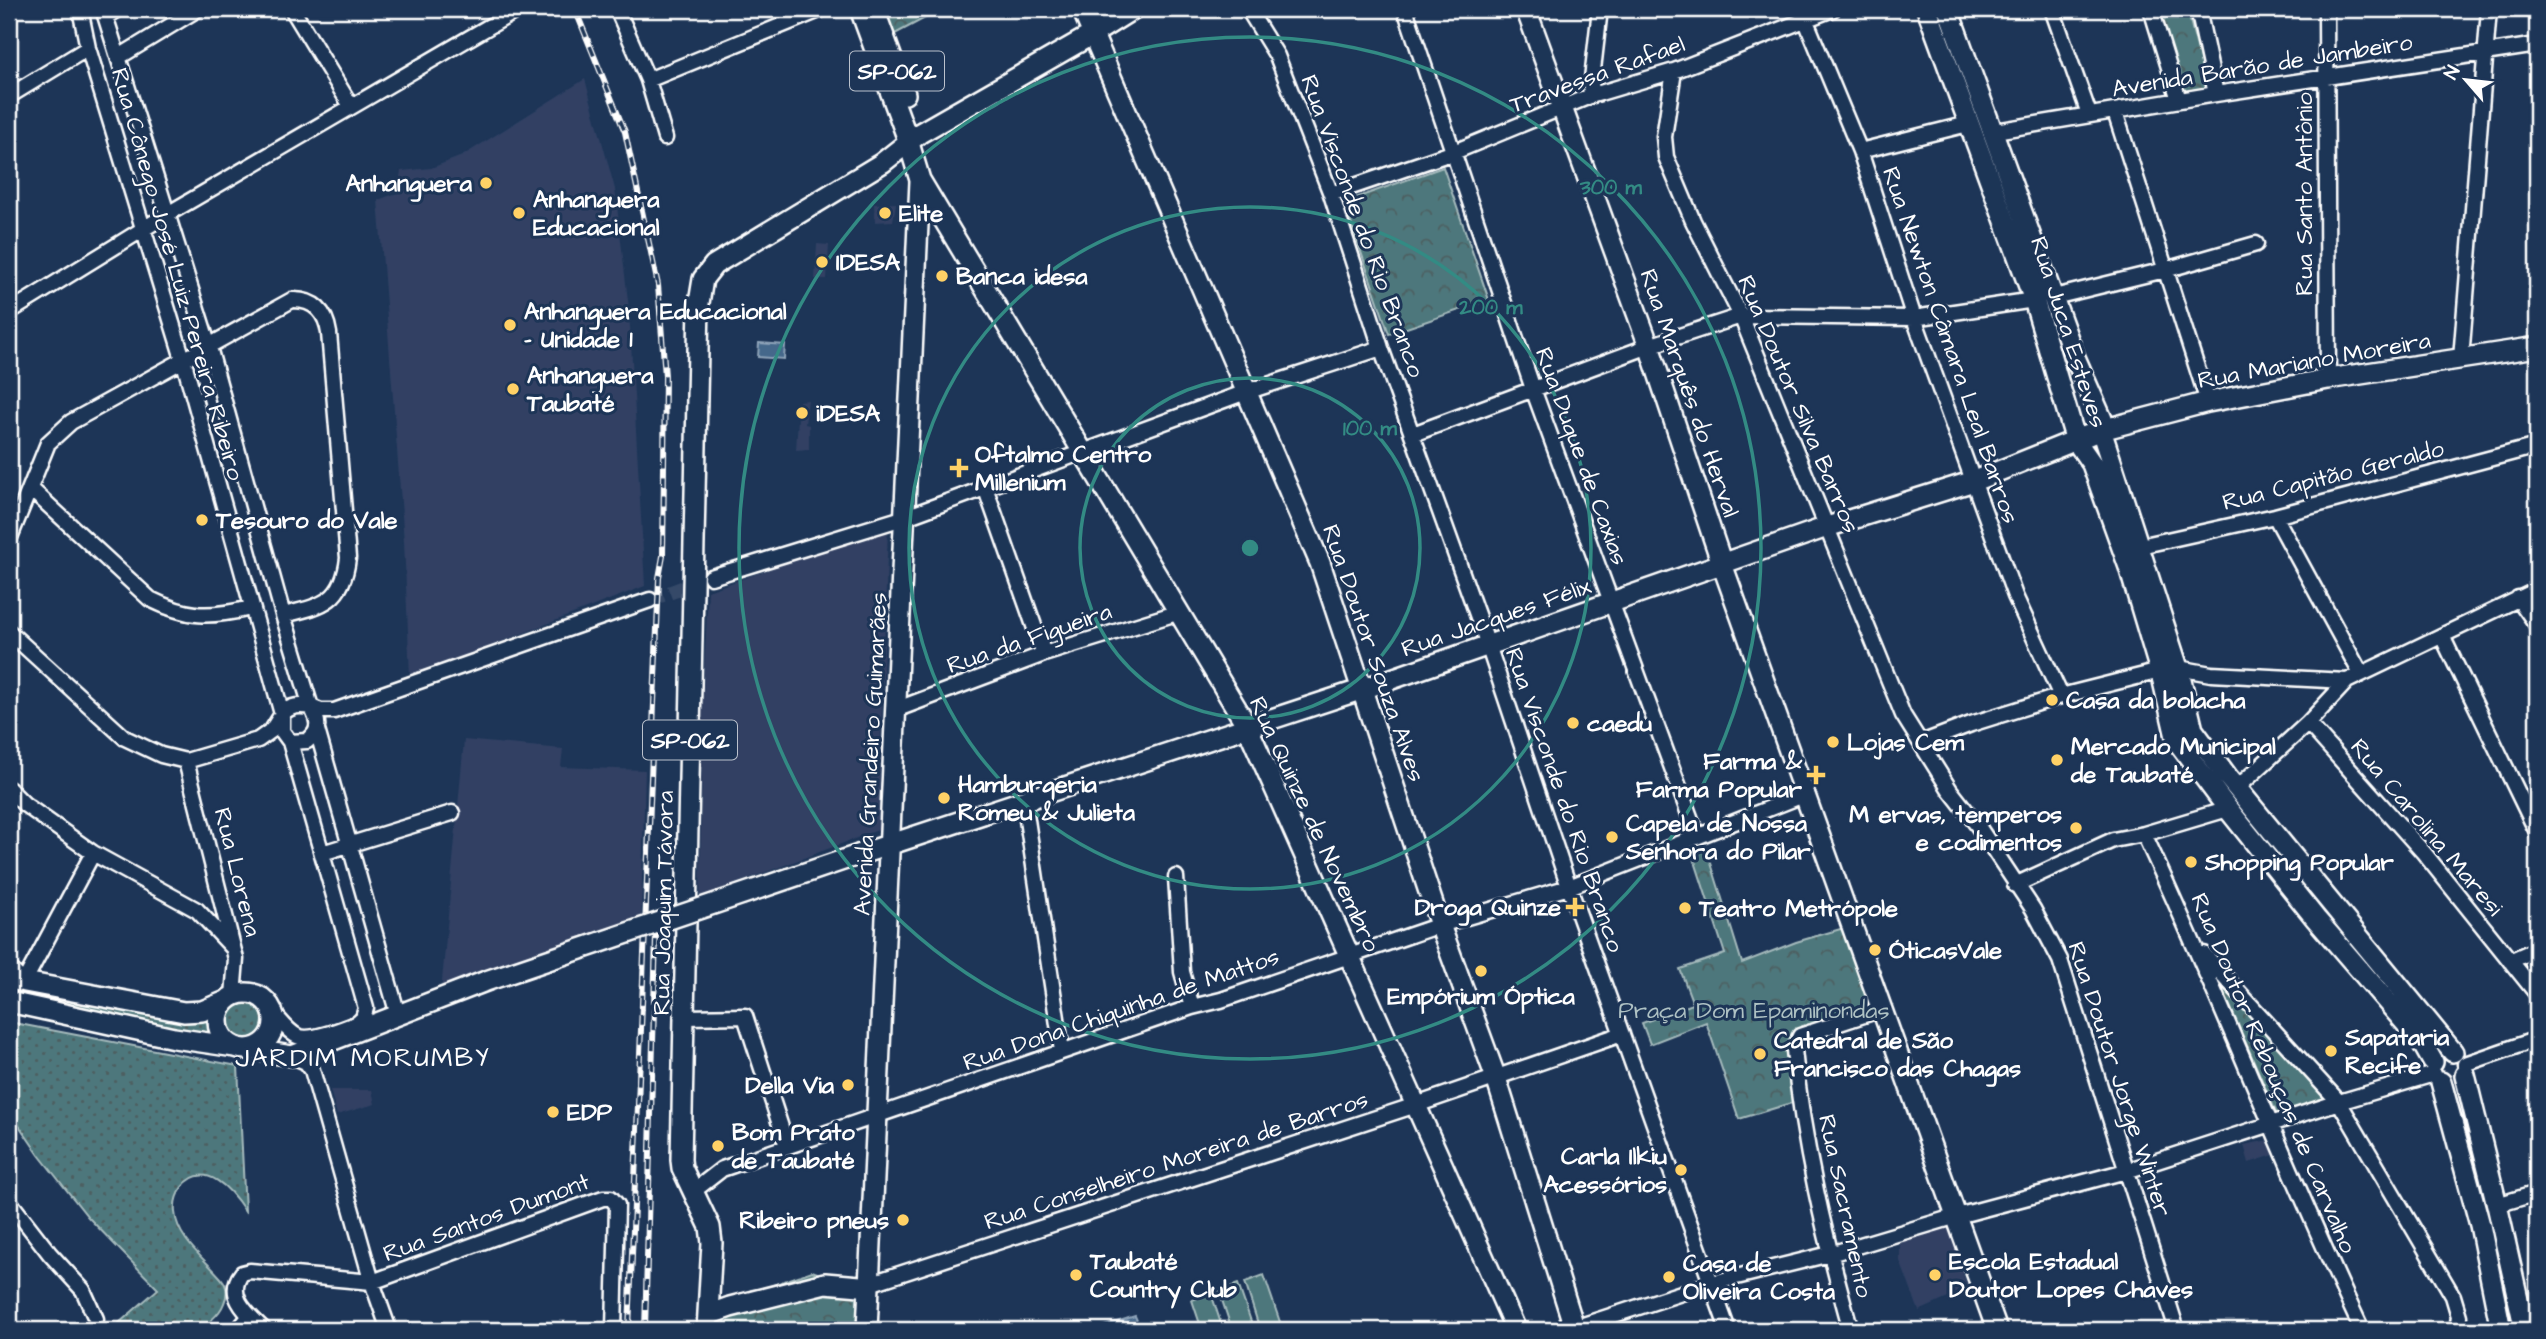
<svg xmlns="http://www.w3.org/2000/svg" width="2546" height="1339" font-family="'Architects Daughter',sans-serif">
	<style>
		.built { fill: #304164 }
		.grass { fill: url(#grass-dots); stroke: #a6bbbd; stroke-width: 2 }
		.park { fill: url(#park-crowns); stroke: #a6bbbd; stroke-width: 2 }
		.garden { fill: #4e777b; stroke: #a6bbbd; stroke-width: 2 }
		.water { fill: #44678b; stroke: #8fa4b9; stroke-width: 2 }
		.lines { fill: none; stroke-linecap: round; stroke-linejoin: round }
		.minor-tunnel { stroke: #344968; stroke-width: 14; stroke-dasharray: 14 7; stroke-linecap: butt }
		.minor-casing { stroke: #fff; stroke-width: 19 }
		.major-casing { stroke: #fff; stroke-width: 24 }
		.minor { stroke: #1d3557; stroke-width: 14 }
		.major { stroke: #1d3557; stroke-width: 19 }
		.rail-casing { stroke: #fff; stroke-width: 6 }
		.rail { stroke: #1d3557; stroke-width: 3.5; stroke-dasharray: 10; stroke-linecap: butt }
		.major-bridge-casing { stroke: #fff; stroke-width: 24; stroke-linecap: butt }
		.major-bridge { stroke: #1d3557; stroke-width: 19 }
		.ring { fill: none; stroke: #338b84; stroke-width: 3.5 }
		.poi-dot { fill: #ffd166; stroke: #1d3557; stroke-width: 2.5 }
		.labels { text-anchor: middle; stroke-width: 6; stroke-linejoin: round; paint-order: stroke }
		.shield { fill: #1d3557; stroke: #bbc2cd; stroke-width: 2 }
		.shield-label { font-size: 23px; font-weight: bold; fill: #fff }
		.street-label { font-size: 24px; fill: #fff; stroke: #1d3557 }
		.poi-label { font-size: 24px; font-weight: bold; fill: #fff; stroke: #1d3557; text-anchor: start }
		.park-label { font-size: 24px; fill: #afc2c4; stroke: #1d3557 }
		.neighbourhood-label { font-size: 26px; letter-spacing: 2px; fill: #fff; stroke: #1d3557 }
		.centre { fill: #338b84; stroke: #1d3557; stroke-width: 3.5 }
		.ring-label { font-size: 21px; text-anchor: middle; font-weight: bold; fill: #338b84; stroke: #1d3557; stroke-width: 6; stroke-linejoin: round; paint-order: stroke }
	</style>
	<defs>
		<pattern id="grass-dots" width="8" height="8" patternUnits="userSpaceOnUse" patternTransform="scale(1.75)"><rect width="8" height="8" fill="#4e777b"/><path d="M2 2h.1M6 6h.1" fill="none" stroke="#4d5f61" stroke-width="1.8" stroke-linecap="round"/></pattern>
		<pattern id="park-crowns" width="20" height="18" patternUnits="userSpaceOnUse" patternTransform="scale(1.75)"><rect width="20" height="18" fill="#4e777b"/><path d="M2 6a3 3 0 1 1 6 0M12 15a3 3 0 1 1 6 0" fill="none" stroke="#4d5f61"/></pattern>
	</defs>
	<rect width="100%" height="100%" fill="#1d3557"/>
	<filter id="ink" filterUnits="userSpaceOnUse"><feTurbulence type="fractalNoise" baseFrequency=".0143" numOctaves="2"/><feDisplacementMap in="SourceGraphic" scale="14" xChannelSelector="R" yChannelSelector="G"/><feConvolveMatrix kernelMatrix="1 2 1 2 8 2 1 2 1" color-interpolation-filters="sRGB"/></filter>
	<g filter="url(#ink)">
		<!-- built -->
		<path class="built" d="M585,79L615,189L629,309L645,586L410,677L404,542L378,200L397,193L401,171L431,168L462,156Z
			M896,203L893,221L875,222L874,204Z
			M817,244L829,245L827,279H815Z
			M808,400L805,424L809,425V449L796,450L799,401Z
			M888,527L878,830L700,897L702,710L708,591Z
			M464,740L563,749L561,767L645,770L641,921L441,992Z
			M330,1090H372L375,1104L337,1115Z
			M2269,1140L2274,1155L2249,1163L2244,1145Z
			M1948,1224L1968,1289L1919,1311L1900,1261V1237Z"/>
		<!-- grass -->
		<path class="grass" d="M9,988L188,1023L208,1021L212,1038L9,995Z
			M222 1020a24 24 0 1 1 48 0a24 24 0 1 1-48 0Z
			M9,1022L238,1066L245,1211C232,1191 205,1158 182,1187C176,1195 174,1203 175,1212C177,1239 205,1259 221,1278C227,1285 228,1294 224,1303C220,1314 205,1328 193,1330C186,1332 178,1330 171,1330C151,1330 131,1330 111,1330L158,1289L88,1217L39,1155L9,1111Z"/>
		<!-- park -->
		<path class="park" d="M884,9H942L893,35Z
			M2156,9H2187L2208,89L2181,95Z
			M1443,167L1489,300L1389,334L1344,202Z
			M1706,847L1742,963L1796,942L1844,928L1873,1008L1835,1021L1788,1045L1795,1102L1739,1119L1706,1022L1650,1044L1642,1023L1693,1004L1680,969L1725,954L1692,852Z
			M2217,976L2326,1099L2278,1117Z
			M812,1271L862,1291L866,1330H726L724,1312L751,1290L762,1289Z"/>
		<!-- garden -->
		<path class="garden" d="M1264,1275L1281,1325L1260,1330L1245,1282Z
			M1238,1284L1254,1330H1232L1219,1291Z
			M1211,1293L1223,1330H1202L1192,1300Z"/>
		<!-- water -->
		<path class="water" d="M759,343L785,345L784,359L758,357Z
			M1135,1316L1141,1330L1095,1329Z"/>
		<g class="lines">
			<!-- minor-tunnel -->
			<path class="minor-tunnel" d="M650,600L711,577"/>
			<defs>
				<path id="minor" d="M103,9L209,347L283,615L311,707L321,711H334L650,600
					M292,9L351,106
					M617,9L648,80L665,138
					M1248,9L1277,56L1331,194L1381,348L1488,645L1569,887L1728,1330
					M1405,9L1533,389L1697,836
					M1801,9L1860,151L1914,318L2015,596L2061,696
					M2052,9L2089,114
					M2151,9L2179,100
					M2198,9L2216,94
					M2326,9L2328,379
					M106,17L118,9
					M119,57L198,9
					M1674,71L1664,137L1666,157L1693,221L1741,316L1903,715L1950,790L1978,826L2033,909L2060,960L2177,1330
					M648,80L822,9
					M9,96L88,48
					M1590,96L1600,9
					M2115,112L2208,402
					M1995,131L2216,94L2537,45
					M1860,151L1968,124
					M1331,194L1454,152L1590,96L1674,71L1833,9
					M2054,297L2165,270L2256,244
					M9,312L166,215L519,9
					M2461,359L2489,9
					M1413,434L1649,346L1741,316L1914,318L2034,300
					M985,487L1044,654
					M31,489L150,599C188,618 209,618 251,608
					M2275,516L2361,674
					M9,540L48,443L71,422L292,300C314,299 326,312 329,333L348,558C343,603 321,606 283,615
					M2140,546L2275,516L2537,446
					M711,577L906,517L1246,392L1381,348
					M2518,598L2537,625
					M9,632L125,738L161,755L186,761L258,740L272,730L282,714L183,359L88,48L80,9
					M2442,636L2537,832
					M895,710L1044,654L1180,612
					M2308,723L2424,853L2537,994
					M317,730L398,1015
					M1921,743L1971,724L2061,696L2168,669L2178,668L2211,674L2347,681L2537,590
					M186,761L236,959L233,996
					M2237,788L2308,723L2347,681
					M9,789L24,804L93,853L197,910L233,948
					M1024,800L1062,1051
					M2144,834C2221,998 2285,1167 2362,1330
					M322,853L452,813
					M1176,877L1182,972L1192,1007
					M2015,885L2113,840L2144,834L2228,809
					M2204,954L2339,1102L2453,1296L2459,1316L2457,1330
					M2510,961L2537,949
					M9,968L24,982L93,853
					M273,1013C281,1021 287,1031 297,1036C311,1043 344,1028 358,1023L363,1018L366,1008L290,742L282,731V714C291,705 299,705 311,707C319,721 321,731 307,741L290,742
					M685,1017L745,1016L787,1146
					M292,1056L306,1062L312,1070L372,1282L389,1330
					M2465,1064L2537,1039
					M695,1190L722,1169L1192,1007L1221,1000L1440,925L1569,887L1806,794
					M9,1201L50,1254L83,1290L96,1319
					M2497,1205L2537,1193
					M869,1284L1416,1105L1622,1034
					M238,1330L250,1316
					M264,1330C249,1315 224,1296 242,1273L250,1271L372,1282L603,1198H611L617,1205L614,1330
					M1568,1330L1712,1283L1830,1254L1957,1216L2126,1171L2339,1102L2434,1074
					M1851,1330C1825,1238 1803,1145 1794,1050L1800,1036L1882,1009"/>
				<path id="major" d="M860,9L908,140L920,180L1247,726L1516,1330
					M874,9L905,94
					M1082,9L1320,563L1440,925L1496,1078L1575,1330
					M1526,9L1649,346L1722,564L1997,1330
					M1927,9L2034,300L2076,441L2092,464L2129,567L2163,681L2177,741L2228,809L2316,919L2421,1041L2433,1062
					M1948,9L2074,355L2102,419L2101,430L2178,668L2193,730L2227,776L2453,1052
					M861,854L1363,689L1827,527L1974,481L2101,430L2208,402L2328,379L2537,347
					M9,979L184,1012L202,1011L226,1001
					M218 1021a28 28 0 1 1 56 0a28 28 0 1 1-56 0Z
					M9,1002L174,1038L235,1047
					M247,1049L292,1056L486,981
					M2465,1075L2497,1205L2525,1330
					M2441,1082L2480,1225L2501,1330
					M708,1315L730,1307L825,1283L860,1286L869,1284
					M707,1330L712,1243L710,1227L682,1168L681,1160L699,303L703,279L714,265L882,163L920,133L1093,34L1133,9
					M867,1330L920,181"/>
			</defs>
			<!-- minor casing -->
			<use href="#minor" class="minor-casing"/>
			<!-- major casing -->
			<use href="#major" class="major-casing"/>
			<!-- minor -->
			<use href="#minor" class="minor"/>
			<!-- major -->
			<use href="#major" class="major"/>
			<defs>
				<path id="rail" d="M575,9L625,132L658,285L665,376L663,556L659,578L629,1330
					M645,1330L656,935"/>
			</defs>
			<!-- rail casing -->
			<use href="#rail" class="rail-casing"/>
			<!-- rail -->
			<use href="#rail" class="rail"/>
			<defs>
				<path id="major-bridge" d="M486,981L861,854"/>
			</defs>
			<!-- major-bridge casing -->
			<use href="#major-bridge" class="major-bridge-casing"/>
			<!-- major-bridge -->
			<use href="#major-bridge" class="major-bridge"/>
		</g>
	</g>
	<!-- distance rings -->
	<g class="ring">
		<circle cx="1250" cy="548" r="170"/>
		<circle cx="1250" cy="548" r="341"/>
		<circle cx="1250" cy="548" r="511"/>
	</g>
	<!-- markers -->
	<g class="poi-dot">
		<circle cx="486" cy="183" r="7"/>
		<circle cx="519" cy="213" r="7"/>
		<circle cx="885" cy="213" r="7"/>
		<circle cx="822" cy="262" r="7"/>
		<circle cx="942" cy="276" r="7"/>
		<circle cx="510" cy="325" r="7"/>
		<circle cx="513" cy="389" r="7"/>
		<circle cx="802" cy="413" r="7"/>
		<path d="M955.5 457.5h7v7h7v7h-7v7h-7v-7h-7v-7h7z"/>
		<circle cx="202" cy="520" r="7"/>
		<circle cx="2052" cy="700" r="7"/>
		<circle cx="1573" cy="723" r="7"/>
		<circle cx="1833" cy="742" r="7"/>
		<circle cx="2057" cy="760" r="7"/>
		<path d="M1812.5 764.5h7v7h7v7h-7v7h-7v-7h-7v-7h7z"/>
		<circle cx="944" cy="798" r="7"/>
		<circle cx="2076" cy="828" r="7"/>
		<circle cx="1612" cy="837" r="7"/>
		<circle cx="2191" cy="862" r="7"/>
		<path d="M1571.5 896.5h7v7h7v7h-7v7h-7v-7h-7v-7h7z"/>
		<circle cx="1685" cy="908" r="7"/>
		<circle cx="1875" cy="950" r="7"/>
		<circle cx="1481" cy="971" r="7"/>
		<circle cx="2331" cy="1051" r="7"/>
		<circle cx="1760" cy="1054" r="7"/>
		<circle cx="848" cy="1085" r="7"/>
		<circle cx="553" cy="1112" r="7"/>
		<circle cx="718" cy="1146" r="7"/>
		<circle cx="1681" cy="1170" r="7"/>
		<circle cx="903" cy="1220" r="7"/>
		<circle cx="1076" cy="1275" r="7"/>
		<circle cx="1935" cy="1275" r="7"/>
		<circle cx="1669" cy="1277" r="7"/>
	</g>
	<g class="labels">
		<!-- shield labels -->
		<g class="shield">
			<rect x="850" y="51.5" width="94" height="39" rx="5"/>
			<rect x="643" y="720.5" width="94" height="39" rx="5"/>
		</g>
		<g class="shield-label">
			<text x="897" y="79">SP-062</text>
			<text x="690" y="748">SP-062</text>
		</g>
		<!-- street labels -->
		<g class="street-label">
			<text transform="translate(2262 65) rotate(-9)" y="8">Avenida Barão de Jambeiro</text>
			<text transform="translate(1597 74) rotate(-20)" y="8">Travessa Rafael</text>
			<text transform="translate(2304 194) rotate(-90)" y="8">Rua Santo Antônio</text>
			<text transform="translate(1363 226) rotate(70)" y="8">Rua Visconde do Rio Branco</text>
			<text transform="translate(178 274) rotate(74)" y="8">Rua Cônego José Luiz Pereira Ribeiro</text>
			<text transform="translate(2069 332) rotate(72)" y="8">Rua Juca Esteves</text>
			<text transform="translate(1951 345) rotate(71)" y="8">Rua Newton Câmara Leal Barros</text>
			<text transform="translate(2314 360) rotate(-10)" y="8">Rua Mariano Moreira</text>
			<text transform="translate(1690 393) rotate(71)" y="8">Rua Marquês do Herval</text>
			<text transform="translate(1799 404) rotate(67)" y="8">Rua Doutor Silva Barros</text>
			<text transform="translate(1582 456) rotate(70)" y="8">Rua Duque de Caxias</text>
			<text transform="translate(2333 475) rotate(-14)" y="8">Rua Capitão Geraldo</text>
			<text transform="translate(1496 617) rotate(-19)" y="8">Rua Jacques Félix</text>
			<text transform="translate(1029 638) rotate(-19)" y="8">Rua da Figueira</text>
			<text transform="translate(1374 653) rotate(71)" y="8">Rua Doutor Souza Alves</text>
			<text transform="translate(870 754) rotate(-87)" y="8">Avenida Grandeiro Guimarães</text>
			<text transform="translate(1565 800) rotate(71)" y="8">Rua Visconde do Rio Branco</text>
			<text transform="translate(1315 824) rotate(65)" y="8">Rua Quinze de Novembro</text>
			<text transform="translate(2427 827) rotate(50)" y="8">Rua Carolina Maresi</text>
			<text transform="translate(238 872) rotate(76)" y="8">Rua Lorena</text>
			<text transform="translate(663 903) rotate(-89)" y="8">Rua Joaquim Távora</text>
			<text transform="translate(1121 1009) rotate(-19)" y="8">Rua Dona Chiquinha de Mattos</text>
			<text transform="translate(2274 1073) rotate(67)" y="8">Rua Doutor Rebouças de Carvalho</text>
			<text transform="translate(2120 1079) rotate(72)" y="8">Rua Doutor Jorge Winter</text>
			<text transform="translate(1176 1160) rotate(-18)" y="8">Rua Conselheiro Moreira de Barros</text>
			<text transform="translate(1846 1206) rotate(78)" y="8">Rua Sacramento</text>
			<text transform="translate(486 1217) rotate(-20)" y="8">Rua Santos Dumont</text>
		</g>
		<!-- poi labels -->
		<g class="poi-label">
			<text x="472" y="191" text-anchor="end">Anhanguera</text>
			<text x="533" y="207">Anhanguera<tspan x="533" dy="28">Educacional</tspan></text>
			<text x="899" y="221">Elite</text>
			<text x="836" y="270">IDESA</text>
			<text x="956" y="284">Banca idesa</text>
			<text x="524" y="319">Anhanguera Educacional<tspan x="524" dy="28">- Unidade 1</tspan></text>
			<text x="527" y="383">Anhanguera<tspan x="527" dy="28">Taubaté</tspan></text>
			<text x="816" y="421">iDESA</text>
			<text x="975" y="462">Oftalmo Centro<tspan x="975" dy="28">Millenium</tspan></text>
			<text x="216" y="528">Tesouro do Vale</text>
			<text x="2066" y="708">Casa da bolacha</text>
			<text x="1587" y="731">caedu</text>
			<text x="1847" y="750">Lojas Cem</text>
			<text x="2071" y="754">Mercado Municipal<tspan x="2071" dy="28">de Taubaté</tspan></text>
			<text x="1802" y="769" text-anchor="end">Farma &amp;<tspan x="1802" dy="28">Farma Popular</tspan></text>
			<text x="958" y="792">Hamburgeria<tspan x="958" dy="28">Romeu &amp; Julieta</tspan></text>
			<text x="2062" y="822" text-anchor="end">M ervas, temperos<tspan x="2062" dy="28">e codimentos</tspan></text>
			<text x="1626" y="831">Capela de Nossa<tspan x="1626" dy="28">Senhora do Pilar</tspan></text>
			<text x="2205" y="870">Shopping Popular</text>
			<text x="1561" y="915" text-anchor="end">Droga Quinze</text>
			<text x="1699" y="916">Teatro Metrópole</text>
			<text x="1889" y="958">ÓticasVale</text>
			<text x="1481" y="1004" text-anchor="middle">Empórium Óptica</text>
			<text x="2345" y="1045">Sapataria<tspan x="2345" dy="28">Recife</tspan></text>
			<text x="1774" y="1048">Catedral de São<tspan x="1774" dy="28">Francisco das Chagas</tspan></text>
			<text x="834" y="1093" text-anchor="end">Della Via</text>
			<text x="567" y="1120">EDP</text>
			<text x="732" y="1140">Bom Prato<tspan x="732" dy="28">de Taubaté</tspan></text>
			<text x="1667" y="1164" text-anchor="end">Carla Ilkiu<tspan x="1667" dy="28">Acessórios</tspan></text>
			<text x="889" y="1228" text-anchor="end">Ribeiro pneus</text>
			<text x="1090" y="1269">Taubaté<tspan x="1090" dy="28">Country Club</tspan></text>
			<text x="1949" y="1269">Escola Estadual<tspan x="1949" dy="28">Doutor Lopes Chaves</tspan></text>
			<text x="1683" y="1271">Casa de<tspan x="1683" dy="28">Oliveira Costa</tspan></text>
		</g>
		<!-- park labels -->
		<g class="park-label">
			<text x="1754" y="1018">Praça Dom Epaminondas</text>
		</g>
		<!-- neighbourhood labels -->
		<g class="neighbourhood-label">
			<text x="363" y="1066">JARDIM MORUMBY</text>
		</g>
	</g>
	<circle cx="1250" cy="548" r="10" class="centre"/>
	<g class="ring-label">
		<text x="1611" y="194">300 m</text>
		<text x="1491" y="314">200 m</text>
		<text x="1370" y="435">100 m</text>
	</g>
	<!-- margin -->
	<rect width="2546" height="1339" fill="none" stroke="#1d3557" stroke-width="35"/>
	<rect x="18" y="18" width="2511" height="1304" fill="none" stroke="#fff" stroke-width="2.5" filter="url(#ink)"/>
	<!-- north arrow -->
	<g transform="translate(2466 80) rotate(298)" stroke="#1d3557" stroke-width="5" paint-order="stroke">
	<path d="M0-5L12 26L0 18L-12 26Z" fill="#ffffff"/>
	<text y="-10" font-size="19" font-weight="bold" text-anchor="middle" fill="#ffffff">N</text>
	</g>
</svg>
